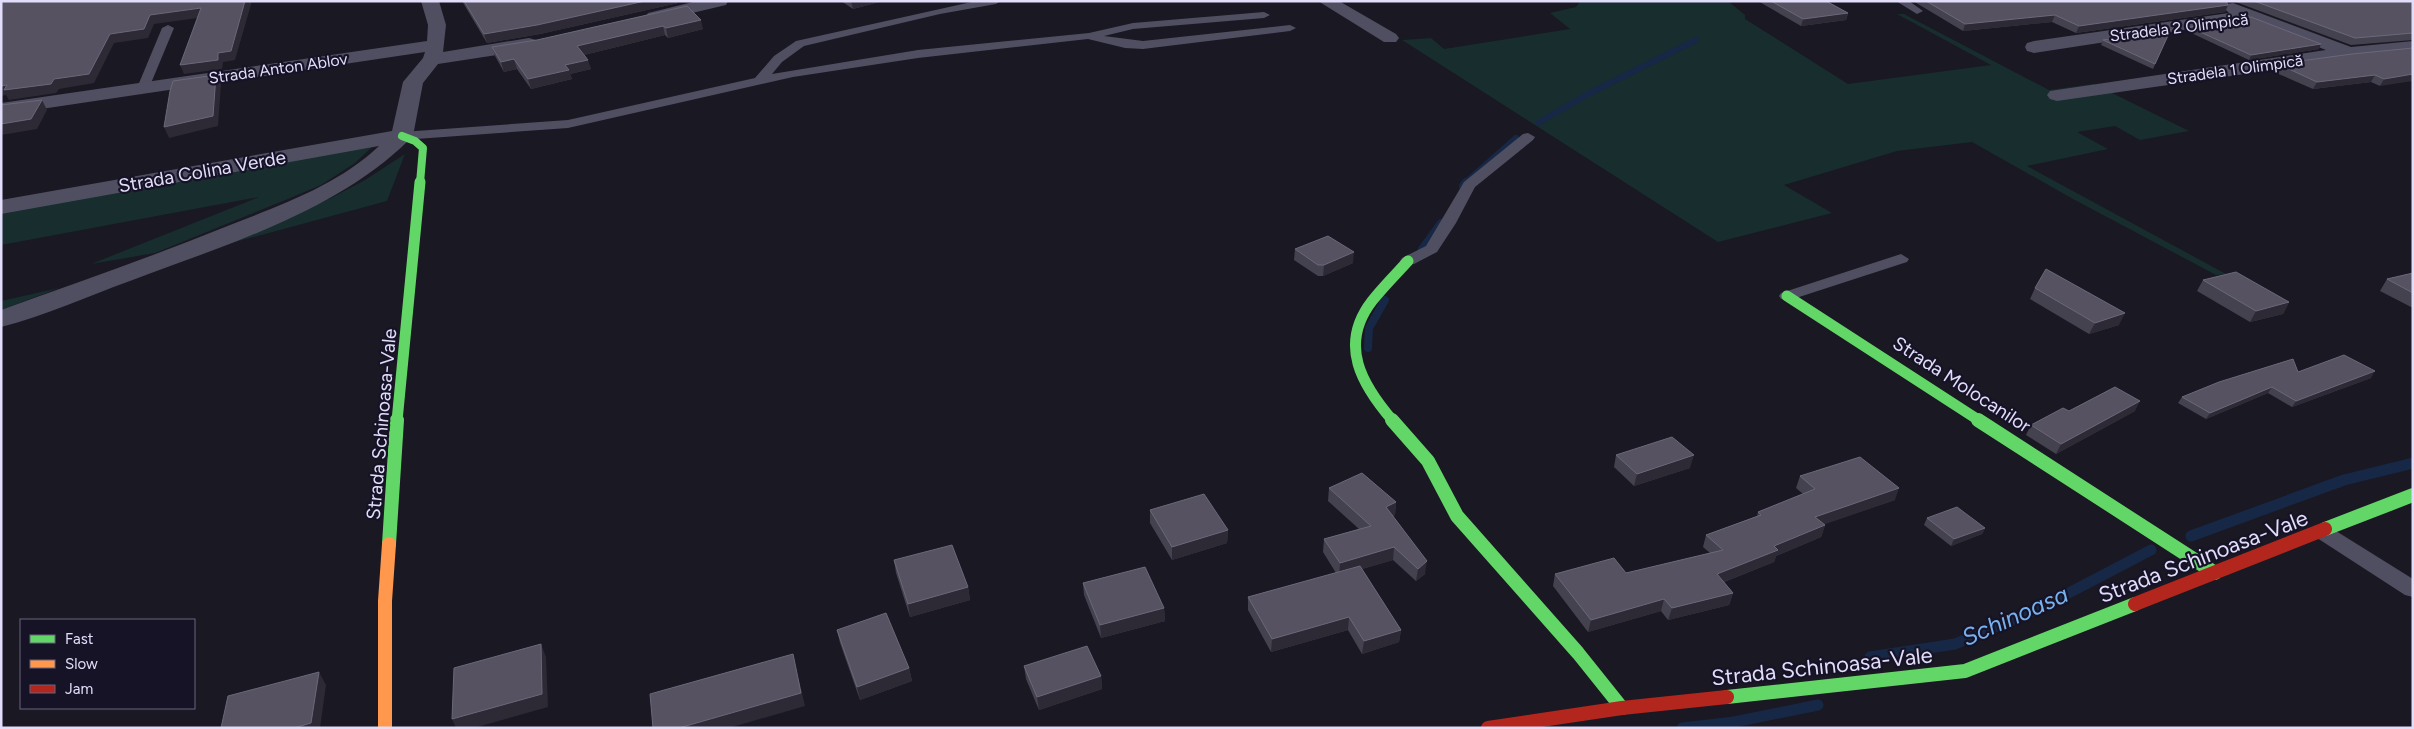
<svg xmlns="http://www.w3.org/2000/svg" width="2414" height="729" font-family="Figtree,sans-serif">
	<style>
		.green { fill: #172d2e }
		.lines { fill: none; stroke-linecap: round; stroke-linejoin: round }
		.stream-far2 { stroke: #172847; stroke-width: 6 }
		.stream-far1 { stroke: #172847; stroke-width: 8 }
		.stream { stroke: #172847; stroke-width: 11 }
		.lane { fill: #504e61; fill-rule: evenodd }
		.street { fill: #504e61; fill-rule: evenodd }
		.fast-far2 { stroke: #63d668; stroke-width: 8 }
		.fast-far1 { stroke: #63d668; stroke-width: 11 }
		.fast { stroke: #63d668; stroke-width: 14 }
		.slow { stroke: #ff974d; stroke-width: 14 }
		.jam { stroke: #b3261e; stroke-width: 14 }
		.wall { fill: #454250 }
		.shaded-wall { fill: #2d2a36 }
		.building { fill: #565262; stroke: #6b687a }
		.labels { text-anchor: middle; stroke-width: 4.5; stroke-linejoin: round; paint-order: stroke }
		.far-street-label { font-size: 16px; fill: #e1ddfb; stroke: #171327 }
		.street-label { font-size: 19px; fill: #e1ddfb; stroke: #171327 }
		.near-street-label { font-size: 22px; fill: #e1ddfb; stroke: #171327 }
		.near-water-label { font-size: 24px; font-style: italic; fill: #77b2ef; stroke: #171327 }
	</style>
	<rect width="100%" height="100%" fill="#1a1822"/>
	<!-- green -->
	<path class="green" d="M1580,1H1728L1745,15V19L1848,84L1991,65L1897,14H1904L2049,90L2094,84L2189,131L2140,140L2115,126L2077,132L2108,149L2027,166L2226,274L2216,275L2073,199L1972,142L1897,151L1784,185L1832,213L1718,242L1402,40L1431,38L1444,49L1570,29L1550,13L1576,7Z
		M373,146L355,163L321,185L295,196L155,253L91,264L259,197L1,245V213Z
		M405,154L387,201L224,245L329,199L365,180Z
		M59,288L1,310V301Z"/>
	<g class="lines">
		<!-- stream-far2 -->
		<path class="stream-far2" d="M1538,123L1590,93L1696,40
			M1465,183L1516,138"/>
		<!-- stream-far1 -->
		<path class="stream-far1" d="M1463,186L1466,182
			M1422,249L1441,223
			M1368,348L1369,328L1385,300"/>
		<!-- stream -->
		<path class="stream" d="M2191,536L2344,480L2413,463
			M1870,657L1955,644L2040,608L2151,550
			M1682,728L1734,722L1818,705"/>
		<!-- lane -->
		<path class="lane" d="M976,1H1001L996,4L940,14L804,46L782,62L772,74L918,50L1089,33L1133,23L1264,12L1270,15L1264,18L1133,29L1104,36L1143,41L1290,25L1296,28L1290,31L1143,49L1125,48L1088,39L918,58L793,77L568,128L402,140L395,136L402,132L568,120L755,78L774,56L796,41Z
			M1896,1H1909L1923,11L1917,14Z
			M168,25L174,28L149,88L147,91H139L137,88L162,28Z
			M1528,133L1535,137L1533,140L1475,187L1456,223L1437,252L1414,264H1402L1400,261L1402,258L1426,246L1464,182L1523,134Z
			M1901,254L1909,259L1907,262L1793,299H1781L1779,296L1781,293Z
			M2321,524L2328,526L2413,579V597L2405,595L2314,536L2311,531L2314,526Z"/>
		<!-- street -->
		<path class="street" d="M421,1H439L446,25L443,52L529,38L536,40L538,44L536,48L529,50L438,64L423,83L413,136L409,140C336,212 225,245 130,281C88,296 45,316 1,327V310C76,283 151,257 225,227C278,206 337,186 379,146L1,214V200L392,131L403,82L423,58L425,52L1,115V103L427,41L428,25Z
			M697,1H728L726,5L654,22L648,21L645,17L648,13Z
			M1318,1H1339L1396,34L1399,38L1396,42H1384Z
			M2233,3L2351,47L2413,41V53L2348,59L2057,101L2050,99L2047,95L2050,91L2326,50L2249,20L2034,53L2027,51L2025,47L2027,43L2034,41L2229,13L2224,8L2227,4Z"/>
		<!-- fast-far2 -->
		<path class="fast-far2" d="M402,136L415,141L423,148L420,183"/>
		<!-- fast-far1 -->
		<path class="fast-far1" d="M1787,296L1980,421
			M397,421L420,182
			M1393,421C1362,385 1338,345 1372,301C1383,287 1396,274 1408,261"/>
		<!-- fast -->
		<path class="fast" d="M1392,420L1428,461L1457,516L1578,653L1622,708
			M1978,420L2215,573
			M2325,529L2413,495
			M389,544L397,420
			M1727,697L1965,671L2135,604"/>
		<!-- slow -->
		<path class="slow" d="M385,728V601L389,544"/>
		<!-- jam -->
		<path class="jam" d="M2135,604L2325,529
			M1488,728L1622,708L1727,697"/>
	</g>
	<!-- wall -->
	<path class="wall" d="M462,1H678V3L540,34L487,43Z
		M841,1H883L853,9Z
		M1758,1H1826L1848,13L1846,20L1801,26Z
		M1913,1H2232L2227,2L2228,5L2225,12L2076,33L2052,22L1963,31Z
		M2233,1H2413V40L2351,45Z
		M687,6L703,29L668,38L665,35L584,55L591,69L570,74L572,79L531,89L517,69L504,72L495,56L492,47L537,40Z
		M2189,27L2319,49L2249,60L2187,31Z
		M2171,29L2153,69L2101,45L2103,40Z
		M2413,48L2380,86L2371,82L2313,89L2274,72L2278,64Z
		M1295,249L1353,263L1323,276H1318L1294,260Z
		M2413,273V308L2380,291L2387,279Z
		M2203,280L2289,302L2283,314L2250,322L2197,291Z
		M2035,288L2119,325L2089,334L2030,299Z
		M2298,372L2371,378L2292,407L2268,393L2206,419L2178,403L2182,397Z
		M2069,411H2135L2056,454L2026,435L2031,425Z
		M1616,455L1690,468L1634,486L1614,467Z
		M1800,476L1895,500L1824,524L1825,525L1821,537L1776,556L1774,562L1724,582L1733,593L1729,605L1668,620L1661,611L1588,632L1553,586L1555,574L1626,573L1710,553L1703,547L1706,535L1757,516L1758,512L1803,494L1796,488Z
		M1329,488L1396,502L1395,515L1393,516L1425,574L1416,581L1393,560L1362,569L1401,630L1399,642L1362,654L1348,630L1271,652L1248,610V597L1336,573L1323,552L1324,539L1359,529L1328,501Z
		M1150,510L1228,530L1227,543L1172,560L1150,523Z
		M1927,518L1985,528L1982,534L1951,546L1924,525Z
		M894,560L968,587L970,600L910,617L896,573Z
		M1083,583L1164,608L1165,621L1101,638L1084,595Z
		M837,630L909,668L912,681L860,700L840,643Z
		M1024,666L1101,676L1102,689L1039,710L1026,679Z"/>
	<!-- shaded-wall -->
	<path class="shaded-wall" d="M245,1H252L235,60L223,62L222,69L184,74L180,65Z
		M645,1H678V3L540,34L487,43L484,34Z
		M851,1H883L853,9Z
		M2225,1H2232L2227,2L2228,5L2225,12L2076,33L2079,26Z
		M201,8L205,17L154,24L148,38L114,43L94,83L59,89L56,93L9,100L6,95L1,96V86L54,79L110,34L150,15Z
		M1848,13L1846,20L1801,26L1803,19Z
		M2055,15L2052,22L1963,31L1965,24Z
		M701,20L703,29L668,38L666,28Z
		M663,26L665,35L580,56L577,46Z
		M2321,44L2319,49L2249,60L2251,55Z
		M514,59L517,69L504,72L501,62Z
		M588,60L591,69L570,74L572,79L531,89L528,79L565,65Z
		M2413,74V81L2380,86L2384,79Z
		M216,75L221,84L218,126L169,138L164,127Z
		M2375,75L2371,82L2313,89L2317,82Z
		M42,100L47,110L37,129L1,135V124Z
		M1354,252L1353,263L1323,276L1324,265Z
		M2289,302L2283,314L2250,322L2256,311Z
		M2125,313L2119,325L2089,334L2095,323Z
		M2375,371L2371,378L2292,407L2296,401Z
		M2272,387L2268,393L2206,419L2210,413Z
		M2140,401L2135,411L2056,454L2061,444Z
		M1694,455L1690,468L1634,486L1637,474Z
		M1899,488L1895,500L1811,529L1815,517Z
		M1396,502L1395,515L1385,519L1386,507Z
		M1825,525L1821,537L1776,556L1774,562L1713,586L1717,574L1774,546Z
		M1985,528L1982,534L1951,546L1954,539Z
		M1228,530L1227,543L1172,560V547Z
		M1394,547L1393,560L1339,576L1340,563Z
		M1427,561L1425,574L1416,581L1418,569Z
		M968,587L970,600L910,617L908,604Z
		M1733,593L1729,605L1668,620L1672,608Z
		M1664,599L1661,611L1588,632L1591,620Z
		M1164,608L1165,621L1101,638L1100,625Z
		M1349,617L1348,630L1271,652L1272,639Z
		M1401,630L1399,642L1362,654L1364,641Z
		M541,644L546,657L548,707L474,728H456L452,719Z
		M793,654L805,706L729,728H679Z
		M909,668L912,681L860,700L857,687Z
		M319,672L326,685L320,728H294Z
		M1101,676L1102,689L1039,710L1037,697Z"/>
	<!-- building -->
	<path class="building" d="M1,1H245L231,51L218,53V60L180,65L201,8L150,15L144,29L110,34L89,74L54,79L51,84L4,90L7,85L1,86Z
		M464,1H645L537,25L484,34Z
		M1771,1H1826L1848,13L1803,19Z
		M1926,1H2226L2228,5L2079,26L2055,15L1965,24Z
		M2254,1H2413V33L2355,38Z
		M687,6L701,20L666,28L663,26L577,46L588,60L565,65L569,70L528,79L514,59L501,62L492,47L537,40Z
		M2251,17L2321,44L2251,55L2189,27Z
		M2171,29L2155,64L2103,40Z
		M2413,48V74L2384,79L2375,75L2317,82L2278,64L2352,54Z
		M216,75L213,116L164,127L170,91L173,81Z
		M42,100L31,119L1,124V105Z
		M1328,236L1354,252L1324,265H1318L1295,249Z
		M2046,269L2125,313L2095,323L2035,288Z
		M2236,272L2289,302L2256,311L2203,280Z
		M2413,273V293L2387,279Z
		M2344,355L2375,371L2296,401L2272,387L2210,413L2182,397L2219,382L2293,359L2298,372Z
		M2115,387L2140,401L2061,444L2031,425L2063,408L2069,411Z
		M1672,437L1694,455L1637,474L1616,455Z
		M1860,457L1899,488L1815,517L1825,525L1774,546L1778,550L1717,574L1733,593L1672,608L1664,599L1591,620L1555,574L1614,558L1626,573L1723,550L1706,535L1761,515L1758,512L1815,489L1800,476Z
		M1362,473L1396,502L1386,507L1427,561L1418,569L1394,547L1340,563L1324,539L1371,526L1329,488Z
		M1204,494L1228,530L1172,547L1150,510Z
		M1957,507L1985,528L1954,539L1927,518Z
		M952,545L968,587L908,604L894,560Z
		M1360,566L1401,630L1364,641L1349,617L1272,639L1248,597Z
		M1145,567L1164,608L1100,625L1083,583Z
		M886,613L909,668L857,687L837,630Z
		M541,644L542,694L452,719L454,668Z
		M1087,646L1101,676L1037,697L1024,666Z
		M793,654L801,693L679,728H653L650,694Z
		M319,672L311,723L294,728H221L228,696Z"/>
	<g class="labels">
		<!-- far-street labels -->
		<g class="far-street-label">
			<text transform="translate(2179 27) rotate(-7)" y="6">Stradela 2 Olimpică</text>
			<text transform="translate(278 68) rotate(-8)" y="6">Strada Anton Ablov</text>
			<text transform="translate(2235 69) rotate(-8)" y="6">Stradela 1 Olimpică</text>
		</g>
		<!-- street labels -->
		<g class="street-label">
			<text transform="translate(202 171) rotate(-10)" y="7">Strada Colina Verde</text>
			<text transform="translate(1962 384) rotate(33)" y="7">Strada Molocanilor</text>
			<text transform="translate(381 424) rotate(-85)" y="7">Strada Schinoasa-Vale</text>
		</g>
		<!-- near-street labels -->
		<g class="near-street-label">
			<text transform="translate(2203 556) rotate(-21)" y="8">Strada Schinoasa-Vale</text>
			<text transform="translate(1822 666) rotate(-6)" y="8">Strada Schinoasa-Vale</text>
		</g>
		<!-- near-water labels -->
		<g class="near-water-label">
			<text transform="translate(2015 616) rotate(-24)" y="8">Schinoasa</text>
		</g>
	</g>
	<!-- border -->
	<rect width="2414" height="729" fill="none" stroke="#e1ddfb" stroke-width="5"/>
	<!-- legend -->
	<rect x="20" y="619" width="175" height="90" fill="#171327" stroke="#68647c"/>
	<rect x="30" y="635" width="25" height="8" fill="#63d668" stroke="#68647c"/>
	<text x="65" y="644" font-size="15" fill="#e1ddfb">Fast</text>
	<rect x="30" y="660" width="25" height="8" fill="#ff974d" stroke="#68647c"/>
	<text x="65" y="669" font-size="15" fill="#e1ddfb">Slow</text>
	<rect x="30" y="685" width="25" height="8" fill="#b3261e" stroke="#68647c"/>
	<text x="65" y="694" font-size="15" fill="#e1ddfb">Jam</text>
</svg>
